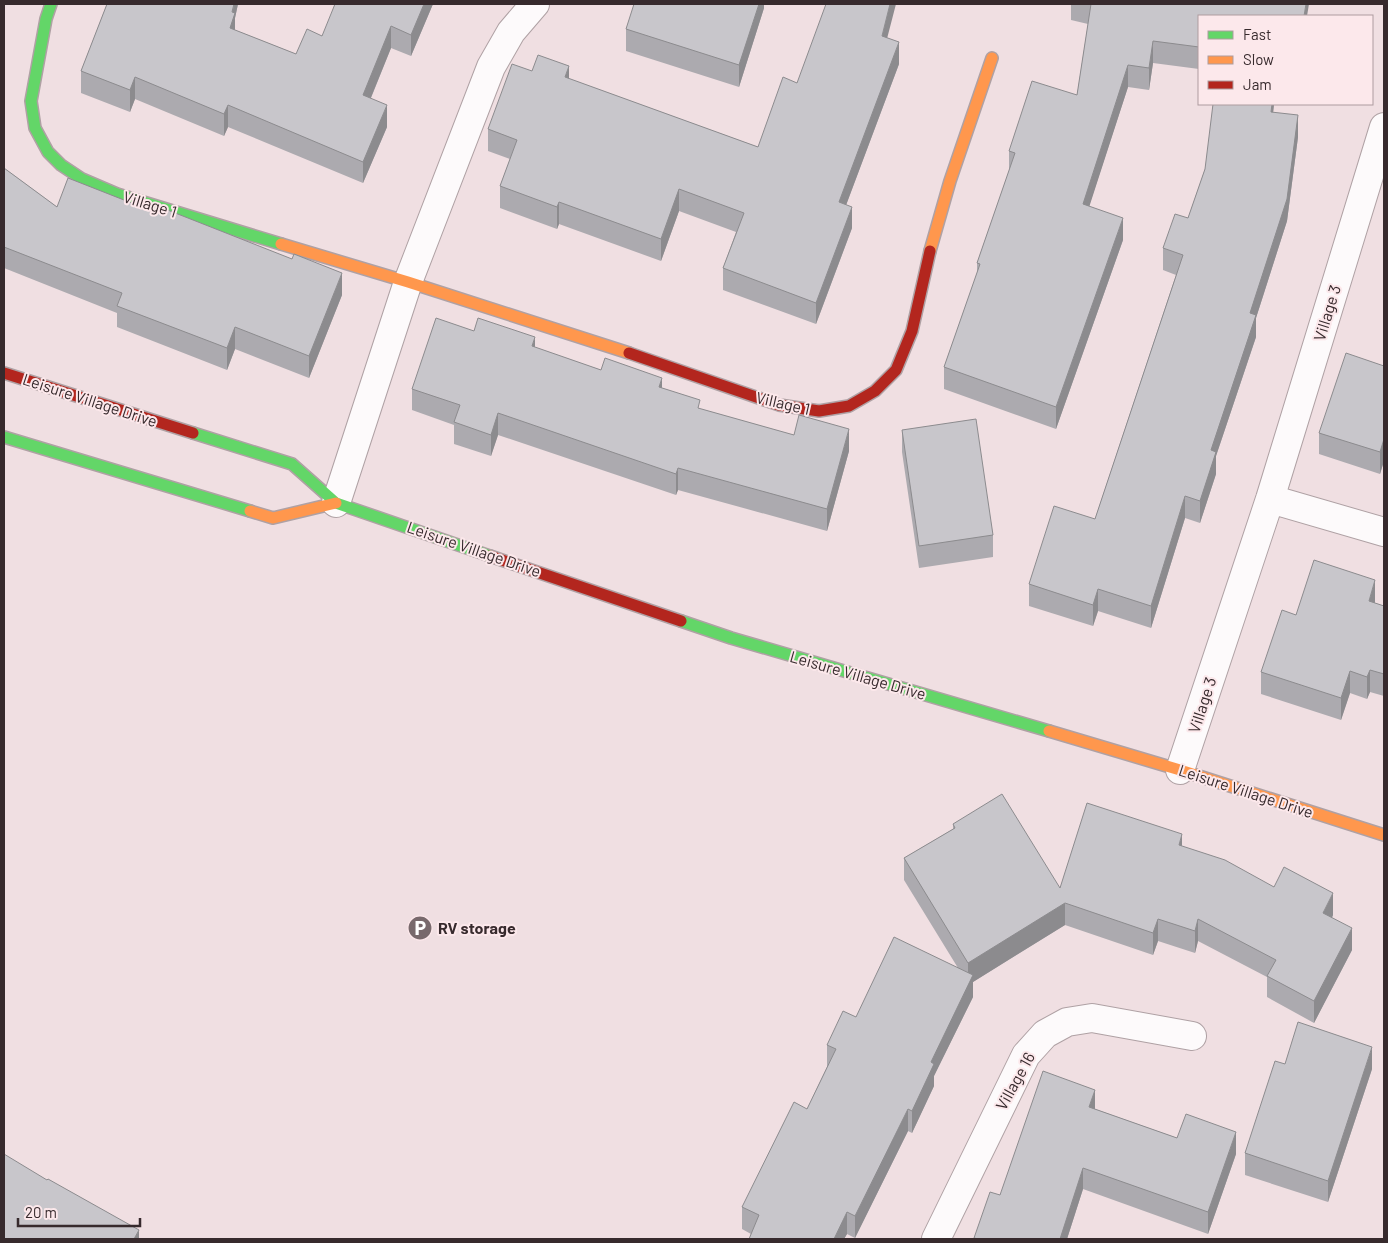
<svg xmlns="http://www.w3.org/2000/svg" width="1388" height="1243" font-family="Barlow,sans-serif">
	<style>
		.lines { fill: none; stroke-linecap: round; stroke-linejoin: round }
		.street-casing { stroke: #afa1a4; stroke-width: 30 }
		.fast-casing { stroke: #afa1a4; stroke-width: 14 }
		.slow-casing { stroke: #afa1a4; stroke-width: 14 }
		.jam-casing { stroke: #afa1a4; stroke-width: 14 }
		.street { stroke: #fdfafb; stroke-width: 28 }
		.fast { stroke: #63d668; stroke-width: 11 }
		.slow { stroke: #ff974d; stroke-width: 11 }
		.jam { stroke: #b3261e; stroke-width: 11 }
		.wall { fill: #acaaaf }
		.shaded-wall { fill: #8c8b8e }
		.building { fill: #c8c6cb; stroke: #8c8b8e }
		.labels { text-anchor: middle; stroke-width: 4; stroke-linejoin: round; paint-order: stroke }
		.street-label { font-size: 16px; fill: #372a2d; stroke: #fce8eb }
		.poi-label { font-size: 16px; font-weight: bold; fill: #372a2d; stroke: #fce8eb; text-anchor: start }
	</style>
	<rect width="100%" height="100%" fill="#f0dfe2"/>
	<g class="lines">
		<defs>
			<path id="street" d="M1270,499L1384,532
				M336,503L408,282L491,67L511,32L535,4
				M1180,770L1270,499L1384,127
				M936,1239L1026,1055L1045,1034L1067,1022L1092,1018L1192,1036"/>
			<path id="fast" d="M51,4L46,19L31,101L35,128L48,152L61,165L82,179L117,194L281,244
				M193,433L292,464L336,503L490,556
				M4,437L250,511
				M681,621L731,638L1049,731"/>
			<path id="slow" d="M281,244L408,282L629,353
				M930,251L950,181L992,58
				M250,511L273,518L336,503
				M1049,731L1180,770L1384,835"/>
			<path id="jam" d="M629,353L779,405L819,411L849,406L875,391L896,370L912,331L930,251
				M4,373L193,433
				M490,556L681,621"/>
		</defs>
		<!-- street casing -->
		<use href="#street" class="street-casing"/>
		<!-- fast casing -->
		<use href="#fast" class="fast-casing"/>
		<!-- slow casing -->
		<use href="#slow" class="slow-casing"/>
		<!-- jam casing -->
		<use href="#jam" class="jam-casing"/>
		<!-- street -->
		<use href="#street" class="street"/>
		<!-- fast -->
		<use href="#fast" class="fast"/>
		<!-- slow -->
		<use href="#slow" class="slow"/>
		<!-- jam -->
		<use href="#jam" class="jam"/>
	</g>
	<!-- wall -->
	<path class="wall" d="M107,4H238L235,18V30L296,54L322,36L433,4L411,56L391,48L371,98L387,127L363,183L228,127L224,136L135,99L130,112L81,93V71Z
		M764,4V8L739,87L626,51V29Z
		M1071,4H1309L1199,16V69L1153,63L1149,90L1128,87L1089,206L1123,240L1056,429L944,389V367L977,274V263L1009,171V151L1077,95L1088,24L1071,20Z
		M887,38L899,64L846,205L852,228L816,324L723,290V268L736,232L679,211L661,261L559,224L557,229L500,208V186L510,159L488,151V129L532,71L569,79L758,147L797,83Z
		M1274,104L1273,112L1298,137L1287,221L1256,318V337L1216,456V474L1200,523L1185,518L1151,628L1098,611L1093,626L1029,606V584L1095,519L1176,275L1163,270V248L1188,218L1205,169Z
		M4,168L57,207L342,295L309,378L235,349L227,370L117,327V313L4,268Z
		M474,331L535,348L601,370L662,388L700,409L849,451L827,531L678,490L676,495L498,435L491,456L454,444V425L412,410V389Z
		M1384,366V461L1380,474L1319,454V433Z
		M902,430L993,535V557L919,568L902,452Z
		M1375,602V603L1384,606V696L1370,692L1367,699L1350,693L1341,720L1261,694V672L1296,615Z
		M953,824L1060,888L1182,847L1274,887L1333,915L1332,918L1352,950L1314,1023L1267,997V977L1198,941L1195,953L1158,941L1153,955L1065,925L973,982V997L934,1076V1086L912,1133L908,1131L855,1238L847,1234L844,1239H749L751,1234L742,1229V1207L807,1109L827,1067V1045L856,1017L958,968L904,880V858L953,829Z
		M1285,1064L1372,1069L1328,1202L1245,1175V1153Z
		M1095,1109L1177,1138L1236,1154L1208,1234L1083,1189L1067,1239H974L1000,1195Z"/>
	<!-- shaded-wall -->
	<path class="shaded-wall" d="M234,4H238L235,18V35L230,28Z
		M424,4H433L411,56V35Z
		M759,4H764V8L739,87V65Z
		M890,4H896L882,58V36Z
		M1306,4H1309L1307,16H1304Z
		M391,26V48L363,117V95Z
		M1153,41V63L1149,90V68Z
		M899,42V64L839,224V202Z
		M1128,65V87L1083,226V204Z
		M569,66V88L565,77Z
		M135,77V99L130,112V90Z
		M1272,104H1274L1271,134V112Z
		M228,105V127L224,136V114Z
		M387,105V127L363,183V162Z
		M1298,115V137L1287,221L1256,318V337L1216,456V474L1200,523V501L1211,450L1250,313Z
		M679,189V211L661,261V239Z
		M559,202V224L557,229V207Z
		M852,207V228L816,324V303Z
		M1123,218V240L1056,429V407Z
		M342,273V295L309,378V356Z
		M235,327V349L227,370V348Z
		M535,337V359L532,346Z
		M662,378V399L659,387Z
		M498,413V435L491,456V435Z
		M849,429V451L827,531V509Z
		M1384,439V461L1380,474V452Z
		M678,468V490L676,495V474Z
		M1185,496V518L1151,628V606Z
		M1375,580V602L1369,623V601Z
		M1098,589V611L1093,626V605Z
		M1370,670V692L1367,699V677Z
		M1350,671V693L1341,720V698Z
		M1182,834V856L1179,845Z
		M1333,893V915L1323,935V913Z
		M1065,903V925L973,982V997L934,1076V1086L912,1133V1111L931,1062L968,984V963Z
		M1158,919V941L1153,955V933Z
		M1198,919V941L1195,953V931Z
		M1352,928V950L1314,1023V1001Z
		M1372,1047V1069L1328,1202V1181Z
		M1095,1090V1111L1089,1107Z
		M908,1109V1131L855,1238V1216Z
		M1236,1132V1154L1208,1234V1212Z
		M1083,1168V1189L1067,1239H1060Z
		M847,1212V1234L844,1239H834Z
		M139,1230V1239H134Z"/>
	<!-- building -->
	<path class="building" d="M107,4H234L232,12L235,13L230,28L296,54L307,29L322,36L335,4H424L411,35L391,26L363,95L387,105L363,162L228,105L224,114L135,77L130,90L81,71Z
		M634,4H759L739,65L626,29Z
		M826,4H890L882,36L899,42L839,202L852,207L816,303L723,268L744,213L679,189L661,239L559,202L557,207L500,186L517,140L488,129L512,64L532,71L538,55L569,66L565,77L758,147L783,77L797,83Z
		M1091,4H1306L1304,16H1199V47L1153,41L1149,68L1128,65L1083,204L1123,218L1056,407L944,367L980,264L977,263L1015,153L1009,151L1032,81L1077,95Z
		M1213,104H1272L1271,112L1298,115L1287,199L1250,313L1256,315L1211,450L1216,452L1200,501L1185,496L1151,606L1098,589L1093,605L1029,584L1054,506L1095,519L1183,255L1163,248L1175,214L1188,218L1205,169Z
		M4,168L57,207L68,178L157,213L160,207L292,259L294,254L342,273L309,356L235,327L227,348L117,306L122,293L4,247Z
		M436,318L474,331L478,318L535,337L532,346L601,370L605,358L662,378L659,387L700,400L698,408L794,435L799,415L849,429L827,509L678,468L676,474L498,413L491,435L454,422L460,405L412,389Z
		M1346,353L1384,366V439L1380,452L1319,433Z
		M976,419L993,535L919,546L902,430Z
		M1314,560L1375,580L1369,601L1384,606V674L1370,670L1367,677L1350,671L1341,698L1261,672L1282,610L1296,615Z
		M1002,794L1060,888L1087,803L1182,834L1179,845L1225,860L1274,887L1284,867L1333,893L1323,913L1352,928L1314,1001L1267,976L1276,960L1198,919L1195,931L1158,919L1153,933L1065,903L968,963L904,858L955,828L953,824Z
		M894,937L973,975L931,1062L934,1064L912,1111L908,1109L855,1216L847,1212L834,1239H749L759,1215L742,1207L794,1102L807,1109L836,1049L827,1045L843,1011L856,1017Z
		M1298,1022L1372,1047L1328,1181L1245,1153L1275,1061L1285,1064Z
		M1043,1071L1095,1090L1089,1107L1177,1138L1186,1114L1236,1132L1208,1212L1083,1168L1060,1239H978L974,1238L990,1192L1000,1195Z
		M4,1154L47,1180L48,1179L139,1230L134,1239H4Z"/>
	<!-- icons -->
	<defs>
		<symbol id="parking-disc" viewBox="-11 -11 22 22"><circle r="9.5" fill="#78696c" stroke="#fce8eb"/><path d="M-3.5-5.5H1a3.5 3.5 0 0 1 0 7H-1V5.5H-3.5ZM-1-3.4V-.6H.8a1.4 1.4 0 0 0 0-2.8Z" fill="#fff"/></symbol>
	</defs>
	<g fill-rule="evenodd">
		<use href="#parking-disc" x="406" y="914" width="28" height="28"/>
	</g>
	<g class="labels">
		<!-- street labels -->
		<g class="street-label">
			<text transform="translate(150 204) rotate(17)" y="6">Village 1</text>
			<text transform="translate(1327 313) rotate(-73)" y="6">Village 3</text>
			<text transform="translate(90 400) rotate(18)" y="6">Leisure Village Drive</text>
			<text transform="translate(783 403) rotate(13)" y="6">Village 1</text>
			<text transform="translate(474 549) rotate(19)" y="6">Leisure Village Drive</text>
			<text transform="translate(858 675) rotate(16)" y="6">Leisure Village Drive</text>
			<text transform="translate(1202 705) rotate(-72)" y="6">Village 3</text>
			<text transform="translate(1246 791) rotate(18)" y="6">Leisure Village Drive</text>
			<text transform="translate(1015 1081) rotate(-61)" y="6">Village 16</text>
		</g>
		<!-- poi labels -->
		<g class="poi-label">
			<text x="438" y="934">RV storage</text>
		</g>
	</g>
	<!-- border -->
	<rect width="1388" height="1243" fill="none" stroke="#372a2d" stroke-width="10"/>
	<!-- legend -->
	<rect x="1198" y="15" width="175" height="90" fill="#fce8eb" stroke="#ad9c9f"/>
	<rect x="1208" y="31" width="25" height="8" fill="#63d668" stroke="#ad9c9f"/>
	<text x="1243" y="40" font-size="15" fill="#372a2d">Fast</text>
	<rect x="1208" y="56" width="25" height="8" fill="#ff974d" stroke="#ad9c9f"/>
	<text x="1243" y="65" font-size="15" fill="#372a2d">Slow</text>
	<rect x="1208" y="81" width="25" height="8" fill="#b3261e" stroke="#ad9c9f"/>
	<text x="1243" y="90" font-size="15" fill="#372a2d">Jam</text>
	<!-- scale -->
	<path d="M18 1218v8h122v-8" fill="none" stroke="#372a2d" stroke-width="2.5"/>
	<text x="25" y="1218" font-size="15" fill="#372a2d" stroke="#fce8eb" stroke-width="4" paint-order="stroke">20 m</text>
</svg>
